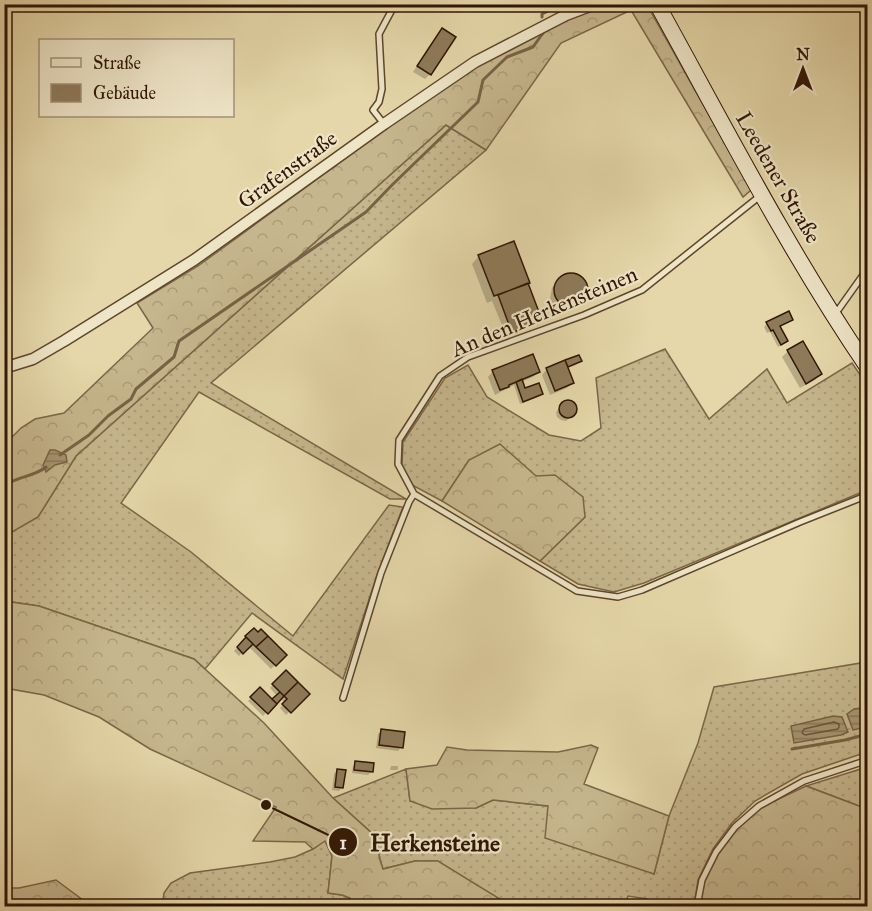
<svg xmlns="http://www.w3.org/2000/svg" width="872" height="911" font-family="'IM FELL Great Primer',serif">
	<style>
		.grass { fill: url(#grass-dots); stroke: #7b6648; stroke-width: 1.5 }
		.forest { fill: url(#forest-crowns); stroke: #7b6648; stroke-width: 1.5 }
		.water { fill: url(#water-rules); stroke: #776245; stroke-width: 1.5 }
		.shadow { fill: #0003 }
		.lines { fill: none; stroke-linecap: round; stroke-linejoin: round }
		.shore { stroke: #6c553a; stroke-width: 1.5 }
		.stream { stroke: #776245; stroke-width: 3 }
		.building { fill: #8e7a59; stroke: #301503; stroke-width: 1.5 }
		.lane-casing { stroke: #5d462c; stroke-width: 8 }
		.street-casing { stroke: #5d462c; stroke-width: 13 }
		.secondary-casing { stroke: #301503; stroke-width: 17 }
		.lane { stroke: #eee5c7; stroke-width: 5 }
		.street { stroke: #eee5c7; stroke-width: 10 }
		.secondary { stroke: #eee5c7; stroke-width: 15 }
		.labels { text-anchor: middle; stroke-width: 4.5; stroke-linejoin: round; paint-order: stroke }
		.street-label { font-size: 22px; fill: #301503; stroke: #eee5c7 }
		.leader { fill: none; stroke: #301503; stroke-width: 2 }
		.callout-dot { fill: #301503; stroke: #eee5c7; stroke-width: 2 }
		.mark-label { font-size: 18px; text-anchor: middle; font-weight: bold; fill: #fff }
		.callout-label { font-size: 24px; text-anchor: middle; font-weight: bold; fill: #301503; stroke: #eee5c7; stroke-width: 4.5; stroke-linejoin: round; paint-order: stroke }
	</style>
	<defs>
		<pattern id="grass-dots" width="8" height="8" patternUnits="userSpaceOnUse" patternTransform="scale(1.5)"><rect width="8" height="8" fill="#c6b68d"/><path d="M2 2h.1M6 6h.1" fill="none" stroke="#aa9c78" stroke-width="1.8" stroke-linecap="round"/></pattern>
		<pattern id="forest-crowns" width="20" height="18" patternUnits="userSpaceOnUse" patternTransform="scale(1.5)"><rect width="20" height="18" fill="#c6b68d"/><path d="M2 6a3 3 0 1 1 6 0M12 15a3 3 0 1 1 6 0" fill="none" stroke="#aa9c78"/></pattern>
		<pattern id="water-rules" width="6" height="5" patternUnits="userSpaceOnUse" patternTransform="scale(1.5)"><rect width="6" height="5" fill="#a79571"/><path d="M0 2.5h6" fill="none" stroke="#88785b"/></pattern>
	</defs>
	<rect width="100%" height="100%" fill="#e5d7a9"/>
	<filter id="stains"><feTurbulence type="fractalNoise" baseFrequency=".00333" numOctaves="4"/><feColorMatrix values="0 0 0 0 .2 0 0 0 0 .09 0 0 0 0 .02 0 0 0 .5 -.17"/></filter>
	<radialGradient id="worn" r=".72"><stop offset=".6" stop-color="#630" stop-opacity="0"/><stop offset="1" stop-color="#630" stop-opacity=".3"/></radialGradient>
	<!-- grass -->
	<path class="grass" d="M446,125L486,150L211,383L406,499H390L199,392L121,503L191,552L293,636L389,505L403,507L378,572L343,679L252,613L205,669L194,659L39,606L5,601L4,536L38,517L76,456Z
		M665,349L709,419L767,369L787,403L852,363L867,385V490L644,583L614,592L578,584L540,561L585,517L536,476L469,460L442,501L412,485L402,465L403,442L445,378L468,365L487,397L549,435L581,441L601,428L596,378Z
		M867,662V752L802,774L755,801L732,823L713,849L698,880L694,906H646L647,899L628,896L625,906H511L437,861H415L383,869L380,860L376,837L333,798L406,769L410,801L476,808L493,800L548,806L654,874L669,816L698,743L714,687Z
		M867,767V809L806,786Z
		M325,840L332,856L328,893L342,895L350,898L348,906H162L164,893L171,883L190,873L270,862L295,857L313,849Z"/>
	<!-- forest -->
	<path class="forest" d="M607,4L647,5L751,190L743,197L631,10L561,43L486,150L446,125L76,456L38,517L5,536V444L21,428L35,419L64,413L153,328L137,303L198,266L386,129L475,67L562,22Z
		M500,444L536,476L555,475L583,497L585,517L540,561L442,501L469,460Z
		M4,601L39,606L194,659L264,723L333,798L376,837L380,860L383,869L415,861H438L511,906H348L350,898L342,895L328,893L332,856L325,841L313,849L305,842L253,841L276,807L150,749L99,717L44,695L5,688Z
		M591,745L598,748L584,784L669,816L654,874L545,838L548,806L493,800L476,808L432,809L410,801L406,769L437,765L447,747L467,750L558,752Z
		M806,786L867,809V906H699L704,882L718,854L736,829L760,808Z
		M56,880L91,906H5V888H19Z"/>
	<!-- water -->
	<path class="water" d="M50,450H55L66,455L67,462L55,465L46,472L43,465Z
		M861,708L867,721V727L853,730L847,714L854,709Z
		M833,716L842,717L848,732L841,735L794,743L791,726Z"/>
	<!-- shadow -->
	<path class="shadow" d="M451,4H467L462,10Z
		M442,30L430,74L425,79L413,72L437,35Z
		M479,256L527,284L540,319L535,325L507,337L492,301L487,303L472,264Z
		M570,275L580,278L586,286V296L572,310L562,312L558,310L551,303L550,298L552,288L555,284L561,278Z
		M792,319L779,327L783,344L778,347L770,332L767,333L764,327L767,323Z
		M803,343L820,374L815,380L800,388L782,357L788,351Z
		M579,357V362L566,367L572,383L567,388L550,395L542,375L547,369Z
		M493,371L539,372L533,377L521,382L525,390L542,394L538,397L520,404L514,385L495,395L488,377Z
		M565,402L572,403L575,407L574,414L566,421L561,420L557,417L556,412Z
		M254,630L285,655L271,669L248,646L239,656L234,651Z
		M286,672L307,694L286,715L280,708L285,703L280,698L263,716L248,701L260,689L272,701L277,696L270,688Z
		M381,731L401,747L398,751L376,748L378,734Z
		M356,763L371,772L368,775L352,773L353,766Z
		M391,766H398V769L397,770H390Z
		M337,770L342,787L339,791L332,790L334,774Z"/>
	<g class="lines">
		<!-- shore -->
		<path class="shore" d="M834,722L839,724V727L838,729L805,735L802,733L804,729Z"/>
		<!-- stream -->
		<path class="stream" d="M542,17V14L563,4
			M60,455L89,435L108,416L131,399L136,389L174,357L179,341L366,212L392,185L478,102L483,80L507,57L533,47L543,33
			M4,486C17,476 34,477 46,467
			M792,749L845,740L868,734"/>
	</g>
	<!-- building -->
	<path class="building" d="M442,28L456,37L431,75L417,66Z
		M514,241L530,283L494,296L478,255Z
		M554 290a17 17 0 1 1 34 0a17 17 0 1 1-34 0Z
		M528,283L542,320L512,333L498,295Z
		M789,311L793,320L780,326L788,341L781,345L773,330L771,331L766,322Z
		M803,341L822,374L806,384L787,350Z
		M533,354L540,372L509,385V387L500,390L492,370Z
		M579,355L582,361L568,367L565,360Z
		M565,360L574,383L555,391L546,368Z
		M522,379L525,388L539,383L543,394L523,402L516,382Z
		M559 409a9 9 0 1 1 18 0a9 9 0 1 1-18 0Z
		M254,628L258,632L261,629L268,636L256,647L245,636Z
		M268,636L287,655L276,666L256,647Z
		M246,637L253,644L243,654L237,647Z
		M286,670L298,682L284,696L272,684Z
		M298,682L310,694L291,713L282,704L287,699L284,696Z
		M260,687L277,704L268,714L250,697Z
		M280,692L284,696L277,704L272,699Z
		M381,729L405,732L403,748L379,745Z
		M355,761L374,763L373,772L354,770Z
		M337,769L346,770L343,788L335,787Z"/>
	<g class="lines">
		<defs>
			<path id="lane" d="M384,124L373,110L379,102L382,89L379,34L395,4
				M760,196L642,290L584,315L468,357L440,376L399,440L398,464L414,494L577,591L618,597L642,590L800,522L868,495
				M836,313L868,268
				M343,698L381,573L409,502L414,494
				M697,906L702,880L716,852L735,827L759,806L804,781L868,760"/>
			<path id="street" d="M4,368L33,359L64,341L194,260L384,124L475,62L566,15L595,4"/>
			<path id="secondary" d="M657,4C725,127 789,252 868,368"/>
		</defs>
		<!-- lane casing -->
		<use href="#lane" class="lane-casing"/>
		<!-- street casing -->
		<use href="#street" class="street-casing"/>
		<!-- secondary casing -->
		<use href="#secondary" class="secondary-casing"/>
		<!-- lane -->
		<use href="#lane" class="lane"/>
		<!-- street -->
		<use href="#street" class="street"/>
		<!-- secondary -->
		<use href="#secondary" class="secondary"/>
	</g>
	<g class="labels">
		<!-- street labels -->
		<g class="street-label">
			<text transform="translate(287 169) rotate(-36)" y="8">Grafenstraße</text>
			<text transform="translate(779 177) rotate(60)" y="8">Leedener Straße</text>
			<text transform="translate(544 311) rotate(-23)" y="8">An den Herkensteinen</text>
		</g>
	</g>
	<!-- callouts -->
	<path class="leader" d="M266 805L343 842"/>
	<g class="callout-dot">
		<circle cx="266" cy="805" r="6"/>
		<circle cx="343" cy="842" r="15"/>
	</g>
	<g class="mark-label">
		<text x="343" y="849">1</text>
	</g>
	<g class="callout-label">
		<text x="435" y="851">Herkensteine</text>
	</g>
	<!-- margin -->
	<rect width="872" height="911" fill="none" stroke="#e5d7a9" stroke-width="24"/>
	<rect x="6" y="6" width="860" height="899" fill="none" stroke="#301503" stroke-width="3"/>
	<rect x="12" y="12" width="848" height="887" fill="none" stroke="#301503" stroke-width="1.5"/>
	<!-- legend -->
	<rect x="39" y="39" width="195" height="78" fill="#eee5c7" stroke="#a29279" stroke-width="1.5"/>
	<rect x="51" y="58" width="30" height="9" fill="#eee5c7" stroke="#a29279" stroke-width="1.5"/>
	<text x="93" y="69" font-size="18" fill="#301503">Straße</text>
	<rect x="51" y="84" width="30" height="18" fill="#8e7a59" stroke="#a29279" stroke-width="1.5"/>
	<text x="93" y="99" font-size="18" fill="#301503">Gebäude</text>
	<!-- north arrow -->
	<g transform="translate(803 69)" stroke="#eee5c7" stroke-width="4.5" paint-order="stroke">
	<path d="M0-4.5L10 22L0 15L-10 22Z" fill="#301503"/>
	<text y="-9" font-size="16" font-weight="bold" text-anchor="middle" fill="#301503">N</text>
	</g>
	<rect width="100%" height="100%" filter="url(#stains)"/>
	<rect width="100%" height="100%" fill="url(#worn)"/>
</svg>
